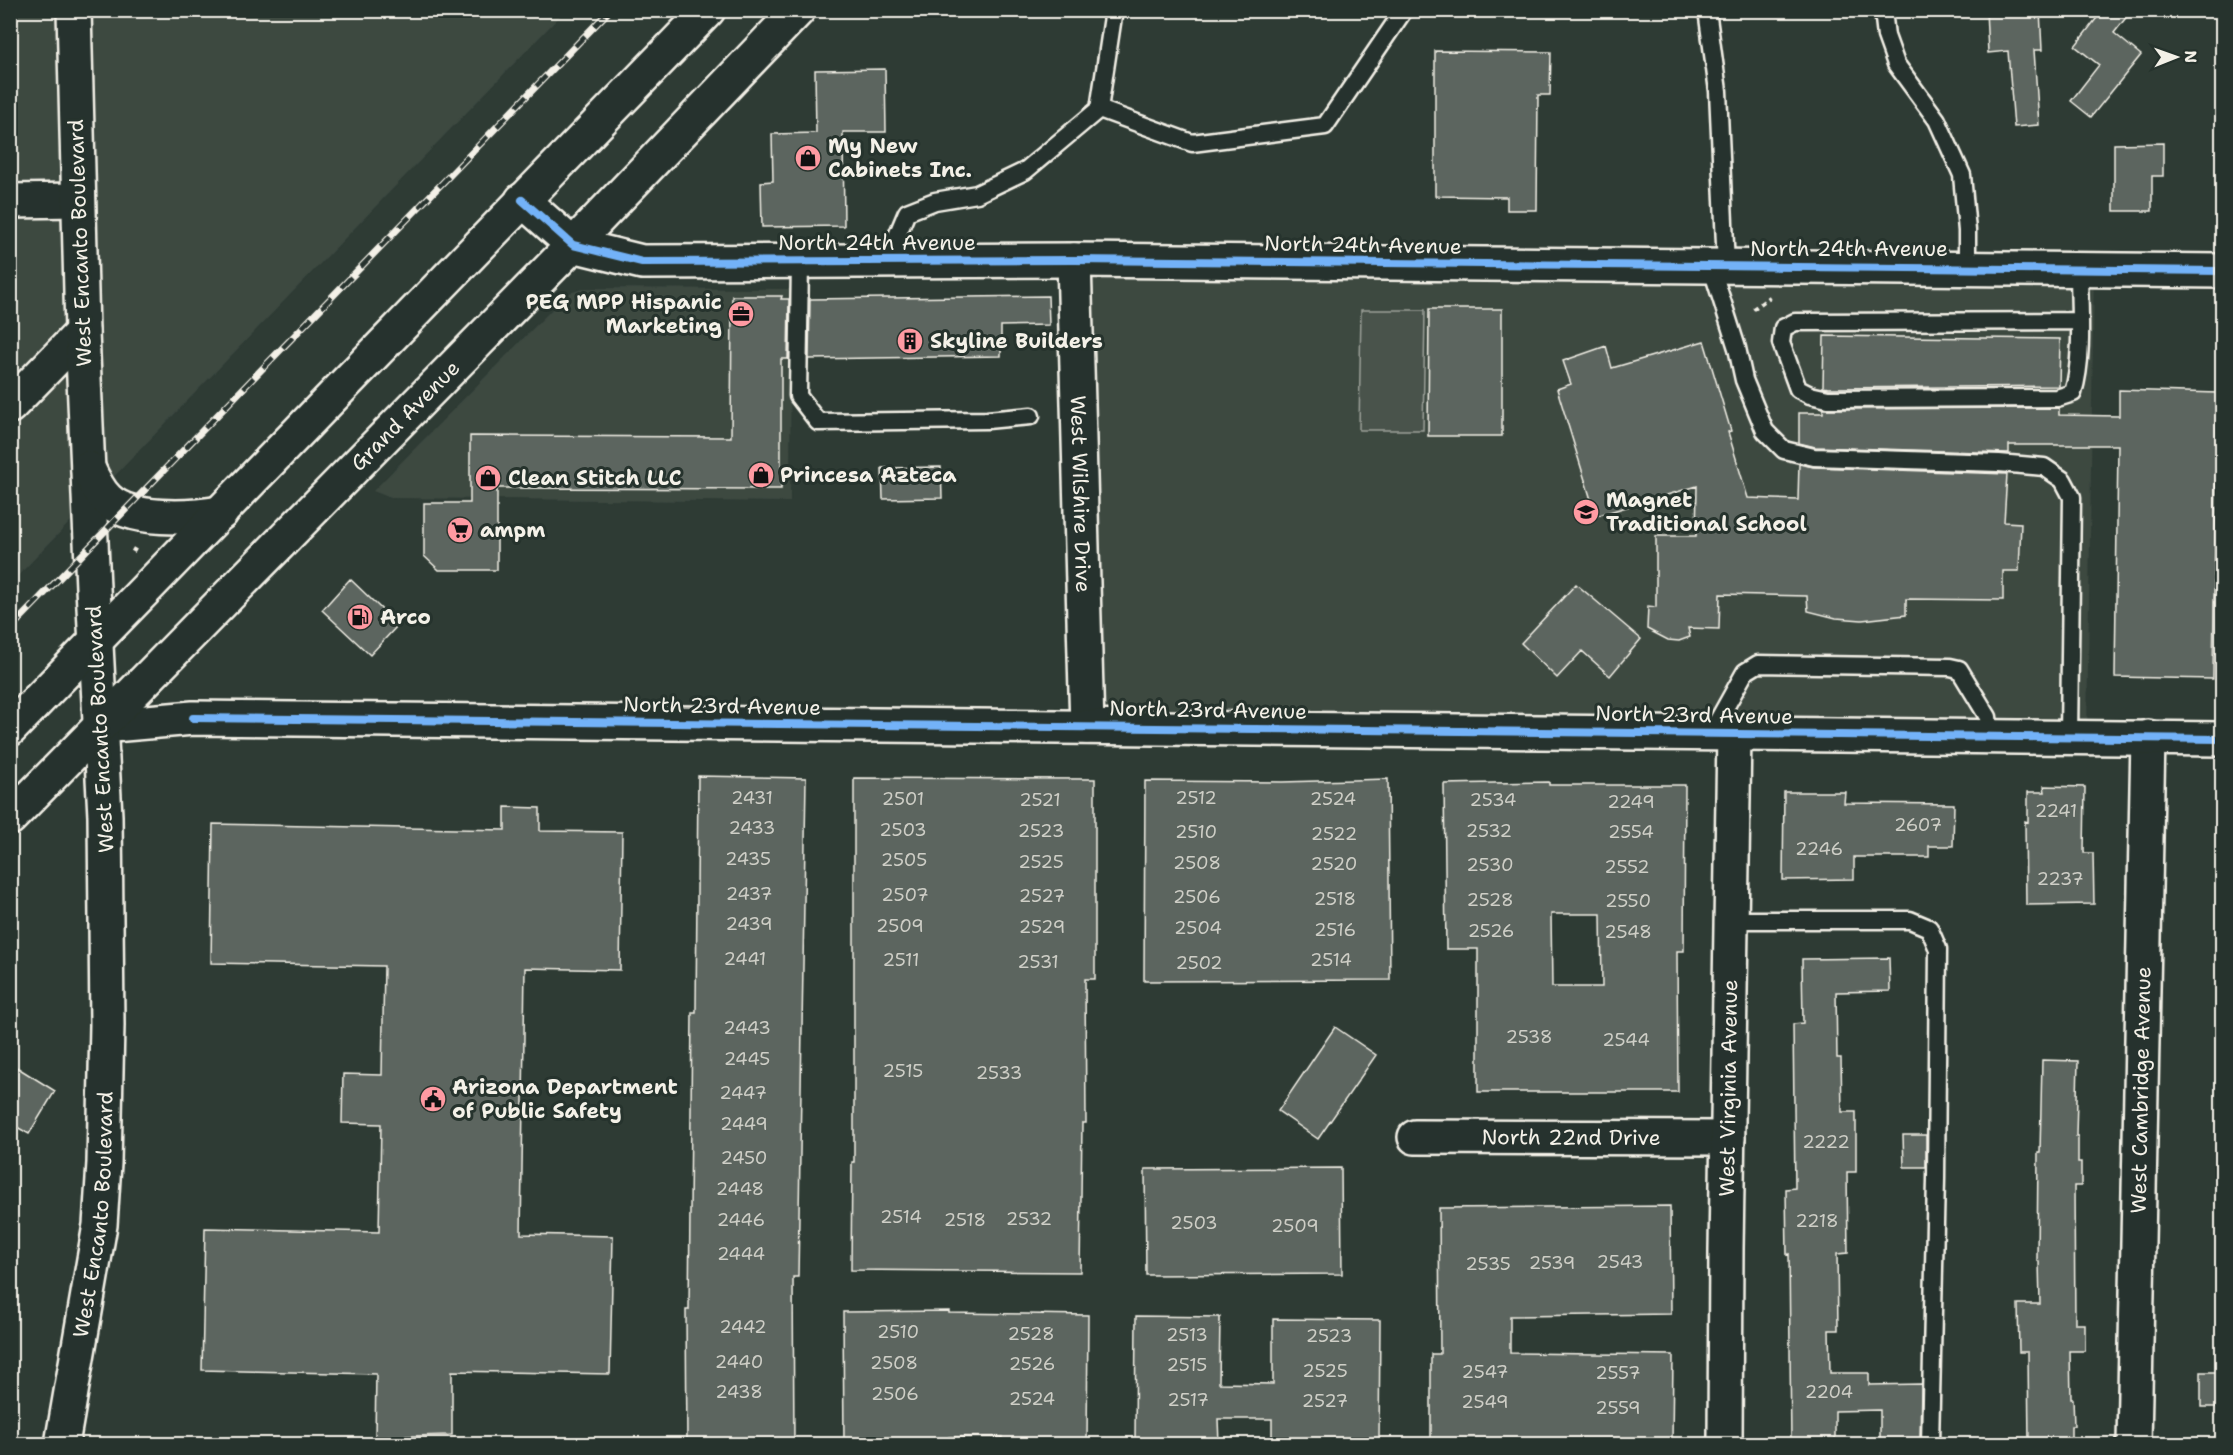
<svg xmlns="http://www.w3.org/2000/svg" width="2233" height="1455" font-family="'Shantell Sans',sans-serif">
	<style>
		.built { fill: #3c4841 }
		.green { fill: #48524c; stroke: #9ea29a; stroke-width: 1.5 }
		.building { fill: #5c655e; stroke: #f4f1e8; stroke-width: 1.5; fill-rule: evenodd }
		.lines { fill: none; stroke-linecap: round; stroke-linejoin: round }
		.service-casing { stroke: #f4f1e8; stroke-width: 21 }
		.minor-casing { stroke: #f4f1e8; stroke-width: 38 }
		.tertiary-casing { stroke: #f4f1e8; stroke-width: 38 }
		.primary-casing { stroke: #f4f1e8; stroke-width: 38 }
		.path { stroke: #f4f1e8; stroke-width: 4; stroke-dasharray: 4.5 4.5; stroke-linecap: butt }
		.service { stroke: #26332d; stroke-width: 16 }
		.minor { stroke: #26332d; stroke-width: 33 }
		.tertiary { stroke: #26332d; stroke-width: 33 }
		.primary { stroke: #26332d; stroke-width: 33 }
		.rail-casing { stroke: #f4f1e8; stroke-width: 7 }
		.rail { stroke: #26332d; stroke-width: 4.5; stroke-dasharray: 14; stroke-linecap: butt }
		.cycleway-casing { stroke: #26332d; stroke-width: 11 }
		.cycleway { stroke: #73b2f8; stroke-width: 8 }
		.labels { text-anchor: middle; stroke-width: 6; stroke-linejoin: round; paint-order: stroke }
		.number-label { font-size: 18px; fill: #cecec6 }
		.poi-label { font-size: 21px; font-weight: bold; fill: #f4f1e8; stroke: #26332d; text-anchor: start }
		.street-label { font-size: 21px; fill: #f4f1e8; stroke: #26332d }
	</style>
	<rect width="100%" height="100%" fill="#2e3b34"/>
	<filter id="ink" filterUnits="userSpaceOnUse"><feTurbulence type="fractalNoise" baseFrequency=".0167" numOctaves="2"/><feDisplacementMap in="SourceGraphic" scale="12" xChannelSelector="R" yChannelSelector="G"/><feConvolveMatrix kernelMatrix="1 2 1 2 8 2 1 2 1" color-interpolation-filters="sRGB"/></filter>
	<g filter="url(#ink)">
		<!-- built -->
		<path class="built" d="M11,11H565L11,583Z
			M1074,260L2094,270L2087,736L1087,727Z
			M586,288L791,289L790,502L391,498L373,491L562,299L569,293Z"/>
		<!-- green -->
		<path class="green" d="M1361,310H1425L1423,430H1359Z"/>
		<!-- building -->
		<path class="building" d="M1986,10H2040L2042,50H2034L2039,125L2014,127L2008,51L1988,53Z
			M2103,10H2132L2114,33L2141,55L2091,117L2071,101L2099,65L2075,46Z
			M1435,51L1551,52L1550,95H1538L1537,210H1507V197L1435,196Z
			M885,69L886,132H843L844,226L762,227L761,182L773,181L772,134L816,133L815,70Z
			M2163,143V176H2152V211H2114V144Z
			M732,296H782L781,299H789L788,359H781V489L497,488V570H439L424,556V503H470V436L731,437Z
			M1048,296L1049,325L1001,326V356L809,359L810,299Z
			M1429,309H1502V436H1428Z
			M1824,336L2060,339L2059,386L1829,388L1823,387Z
			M1704,341L1731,431L1728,432L1748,498L1798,500L1799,464L1814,467L2007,474L2004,522L2021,523L2019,571H2003V600L1906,599V615L1862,620L1836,618L1808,611L1807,596L1720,594L1719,629L1688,628L1690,637L1679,641L1668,640L1647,629L1648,606L1656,607V536H1696L1697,486L1596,516L1557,389L1571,384L1563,361L1606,346L1612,368Z
			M2119,390L2217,393L2213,679L2115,677L2118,445H2009V453L1815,447L1799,443V413H1823V409L2059,408V415L2119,416Z
			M941,467L942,498L883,499L882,468Z
			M350,579L398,625L370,655L322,610Z
			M1576,584L1641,639L1610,676L1582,651L1557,678L1521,643Z
			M698,776L806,778L798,1277H793L794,1444H687L686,1310H689L692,1012H696Z
			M854,778L1095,779V979H1085L1086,1123H1082L1080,1272L851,1270L852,1162H854Z
			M1388,779L1390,980L1144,981L1145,781L1282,782Z
			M1549,782V785H1685L1684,951H1677L1678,1092H1478V949H1446L1444,784ZM1551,914H1601L1602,987H1552Z
			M2044,786L2085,787L2084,853H2093L2094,904L2026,905L2025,821L2028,822V792H2045Z
			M1784,792H1845L1844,803L1954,804L1953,846H1929V857H1854V879L1783,880Z
			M505,807L540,808V831L622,832L620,970L525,968L521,1234L613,1236L610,1374L452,1371V1435L375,1437L376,1374L202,1370L205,1228L379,1232L381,1124L342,1123L343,1074L382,1075L384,966L211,963L213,824L505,830Z
			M1889,958L1890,991L1836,992L1837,1058H1841L1842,1112H1856V1172H1847L1848,1253L1837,1254L1838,1330H1829L1830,1373H1869V1385L1921,1384L1920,1444H1880V1410L1835,1411V1444H1791L1789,1254L1787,1255L1786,1189L1795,1188L1793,1024L1803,1023L1802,959Z
			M1335,1027L1376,1055L1318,1139L1278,1111Z
			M2042,1060L2078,1061L2076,1136H2078V1162H2081V1186H2074L2075,1324H2085V1351H2070L2071,1399H2073L2074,1426H2071V1444H2029L2028,1352H2019L2018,1304H2040L2039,1261H2037L2038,1153H2040Z
			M10,1063L55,1091L29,1134L10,1123Z
			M1903,1135H1926V1167H1904Z
			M1341,1168L1342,1274L1146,1275L1145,1169Z
			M1670,1206L1671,1314L1510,1316V1353L1673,1355L1672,1444H1431V1354H1440L1439,1208Z
			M949,1311V1313L1088,1315L1087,1444H1002V1437H949V1444H844L843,1312Z
			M1136,1316L1220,1317L1219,1383L1273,1384V1319L1380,1320L1379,1444H1272V1419H1218L1219,1444H1135Z
			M2201,1372H2223V1407H2201Z"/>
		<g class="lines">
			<defs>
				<path id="service" d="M1114,10L1099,109L1192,143L1325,126L1404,10
					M1707,10L1718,91L1726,266
					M1883,10L1886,36L1896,64L1937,120L1962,175L1967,231V268
					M800,262L798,396L818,422L987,420L1031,416
					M886,262L907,212L935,201L977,194L1025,171L1099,109
					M1711,266L1737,348L1744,380L1765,431L1784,450L1814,457L1999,463L2044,467L2063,480L2072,497L2069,736
					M2079,269C2079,308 2084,356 2073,393L2057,398L1828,399L1810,395L1798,389L1781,343L1783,328L1795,322L2079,321
					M1711,733L1745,672L1758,664L1950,667L1959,669L1988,717L1990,735
					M1732,920H1910L1929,928L1938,949L1936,1179L1930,1444"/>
				<g id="minor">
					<path d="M522,200L573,245L642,262L1074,260L2222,271"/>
					<path d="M10,201L78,200"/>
					<path id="s1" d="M1074,260L1087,727"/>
					<path d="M10,406L82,332"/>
					<path id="s2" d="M1415,1137L1728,1138"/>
					<path id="s3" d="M1725,1444L1726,1249L1734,733"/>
					<path id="s4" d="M2134,1444L2148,737"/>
				</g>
				<g id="tertiary">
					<path d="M101,726L193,718L2222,739"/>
					<path id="s5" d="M62,1444L100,1225L104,1163L107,1025L105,816L93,588L82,332L74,10"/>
				</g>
				<g id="primary">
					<path d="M88,468C93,479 98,490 107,499C130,522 191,518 221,513"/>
					<path d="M10,729L708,10"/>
					<path id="s6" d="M10,818L573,245L798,10"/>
				</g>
			</defs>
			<!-- service casing -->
			<use href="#service" class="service-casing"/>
			<!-- minor casing -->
			<use href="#minor" class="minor-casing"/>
			<!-- tertiary casing -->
			<use href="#tertiary" class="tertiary-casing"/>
			<!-- primary casing -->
			<use href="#primary" class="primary-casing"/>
			<!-- path -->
			<path class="path" d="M1753,309L1770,297
				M132,549L137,552"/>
			<!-- service -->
			<use href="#service" class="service"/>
			<!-- minor -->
			<use href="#minor" class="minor"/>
			<!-- tertiary -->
			<use href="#tertiary" class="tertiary"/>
			<!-- primary -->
			<use href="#primary" class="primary"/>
			<defs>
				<path id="rail" d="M10,629L610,10"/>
			</defs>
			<!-- rail casing -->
			<use href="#rail" class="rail-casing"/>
			<!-- rail -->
			<use href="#rail" class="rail"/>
			<defs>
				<path id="cycleway" d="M522,200L573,245L642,262L1074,260L2222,271
					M193,718L2222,739"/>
			</defs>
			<!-- cycleway casing -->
			<use href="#cycleway" class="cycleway-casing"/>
			<!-- cycleway -->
			<use href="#cycleway" class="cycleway"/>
		</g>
	</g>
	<!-- icons -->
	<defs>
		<symbol id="shop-disc" viewBox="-11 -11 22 22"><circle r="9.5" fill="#ff9aa2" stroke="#26332d"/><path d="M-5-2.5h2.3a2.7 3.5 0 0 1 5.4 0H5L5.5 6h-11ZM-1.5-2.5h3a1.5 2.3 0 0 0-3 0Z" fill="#111"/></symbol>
		<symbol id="office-disc" viewBox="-11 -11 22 22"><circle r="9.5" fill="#ff9aa2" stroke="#26332d"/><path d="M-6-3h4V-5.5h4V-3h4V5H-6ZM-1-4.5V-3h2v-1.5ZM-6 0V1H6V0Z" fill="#111"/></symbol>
		<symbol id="building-disc" viewBox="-11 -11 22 22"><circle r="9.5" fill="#ff9aa2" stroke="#26332d"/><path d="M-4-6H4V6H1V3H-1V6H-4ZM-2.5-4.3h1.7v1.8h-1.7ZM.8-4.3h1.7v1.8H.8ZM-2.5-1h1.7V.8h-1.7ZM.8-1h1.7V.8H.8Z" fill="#111"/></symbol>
		<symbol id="school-disc" viewBox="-11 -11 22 22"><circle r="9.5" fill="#ff9aa2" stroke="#26332d"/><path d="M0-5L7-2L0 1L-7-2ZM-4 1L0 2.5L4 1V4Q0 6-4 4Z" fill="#111"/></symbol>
		<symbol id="supermarket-disc" viewBox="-11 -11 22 22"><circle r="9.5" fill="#ff9aa2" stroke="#26332d"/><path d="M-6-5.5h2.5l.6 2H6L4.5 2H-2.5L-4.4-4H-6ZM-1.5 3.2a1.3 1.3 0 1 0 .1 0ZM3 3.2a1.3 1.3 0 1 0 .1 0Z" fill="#111"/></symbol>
		<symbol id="fuel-disc" viewBox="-11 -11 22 22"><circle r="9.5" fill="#ff9aa2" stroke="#26332d"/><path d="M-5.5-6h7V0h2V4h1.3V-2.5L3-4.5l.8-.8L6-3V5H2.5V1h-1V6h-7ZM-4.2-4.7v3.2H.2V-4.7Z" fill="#111"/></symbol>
		<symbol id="civic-disc" viewBox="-11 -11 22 22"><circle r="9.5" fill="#ff9aa2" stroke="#26332d"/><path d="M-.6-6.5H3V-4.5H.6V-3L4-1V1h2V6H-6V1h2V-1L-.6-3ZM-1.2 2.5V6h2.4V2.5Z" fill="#111"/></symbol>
	</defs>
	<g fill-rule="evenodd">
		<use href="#shop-disc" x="793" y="143" width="30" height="30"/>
		<use href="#office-disc" x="726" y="299" width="30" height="30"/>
		<use href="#building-disc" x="895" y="326" width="30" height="30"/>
		<use href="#shop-disc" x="746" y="460" width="30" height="30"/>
		<use href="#shop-disc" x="473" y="463" width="30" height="30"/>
		<use href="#school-disc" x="1571" y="497" width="30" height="30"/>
		<use href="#supermarket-disc" x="445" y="515" width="30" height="30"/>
		<use href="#fuel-disc" x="345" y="602" width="30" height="30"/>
		<use href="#civic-disc" x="418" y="1084" width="30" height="30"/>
	</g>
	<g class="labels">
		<!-- number labels -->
		<g class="number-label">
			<text x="752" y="804">2431</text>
			<text x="1196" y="804">2512</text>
			<text x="903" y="805">2501</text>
			<text x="1333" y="805">2524</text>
			<text x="1040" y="806">2521</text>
			<text x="1493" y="806">2534</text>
			<text x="1631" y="808">2249</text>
			<text x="2056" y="817">2241</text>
			<text x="1918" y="831">2607</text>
			<text x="752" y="834">2433</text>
			<text x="903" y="836">2503</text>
			<text x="1041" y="837">2523</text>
			<text x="1489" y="837">2532</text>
			<text x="1196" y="838">2510</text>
			<text x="1631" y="838">2554</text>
			<text x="1334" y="840">2522</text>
			<text x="1819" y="855">2246</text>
			<text x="748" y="865">2435</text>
			<text x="904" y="866">2505</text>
			<text x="1041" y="868">2525</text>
			<text x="1197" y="869">2508</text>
			<text x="1334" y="870">2520</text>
			<text x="1490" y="871">2530</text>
			<text x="1627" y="873">2552</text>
			<text x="2060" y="885">2237</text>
			<text x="749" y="900">2437</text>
			<text x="905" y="901">2507</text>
			<text x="1042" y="902">2527</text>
			<text x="1197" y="903">2506</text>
			<text x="1335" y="905">2518</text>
			<text x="1490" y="906">2528</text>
			<text x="1628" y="907">2550</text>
			<text x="749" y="930">2439</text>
			<text x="900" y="932">2509</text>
			<text x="1042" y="933">2529</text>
			<text x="1198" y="934">2504</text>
			<text x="1335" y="936">2516</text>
			<text x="1491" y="937">2526</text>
			<text x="1628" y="938">2548</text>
			<text x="745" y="965">2441</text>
			<text x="901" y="966">2511</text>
			<text x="1331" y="966">2514</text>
			<text x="1038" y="968">2531</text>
			<text x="1199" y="969">2502</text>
			<text x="747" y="1034">2443</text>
			<text x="1529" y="1043">2538</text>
			<text x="1626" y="1046">2544</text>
			<text x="747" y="1065">2445</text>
			<text x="903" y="1077">2515</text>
			<text x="999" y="1079">2533</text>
			<text x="743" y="1099">2447</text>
			<text x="744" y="1130">2449</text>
			<text x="1826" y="1148">2222</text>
			<text x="744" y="1164">2450</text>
			<text x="740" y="1195">2448</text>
			<text x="901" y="1223">2514</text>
			<text x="1029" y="1225">2532</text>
			<text x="741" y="1226">2446</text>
			<text x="965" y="1226">2518</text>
			<text x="1817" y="1227">2218</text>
			<text x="1194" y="1229">2503</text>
			<text x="1295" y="1232">2509</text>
			<text x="741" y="1260">2444</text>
			<text x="1620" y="1268">2543</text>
			<text x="1552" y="1269">2539</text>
			<text x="1488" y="1270">2535</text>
			<text x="743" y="1333">2442</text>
			<text x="898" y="1338">2510</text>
			<text x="1031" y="1340">2528</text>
			<text x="1187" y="1341">2513</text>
			<text x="1329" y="1342">2523</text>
			<text x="739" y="1368">2440</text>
			<text x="894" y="1369">2508</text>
			<text x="1032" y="1370">2526</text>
			<text x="1187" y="1371">2515</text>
			<text x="1325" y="1377">2525</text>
			<text x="1485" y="1378">2547</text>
			<text x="1618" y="1379">2557</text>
			<text x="739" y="1398">2438</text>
			<text x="1829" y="1398">2204</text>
			<text x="895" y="1400">2506</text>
			<text x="1032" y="1405">2524</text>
			<text x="1188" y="1406">2517</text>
			<text x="1325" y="1407">2527</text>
			<text x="1485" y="1408">2549</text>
			<text x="1618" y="1414">2559</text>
		</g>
		<!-- poi labels -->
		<g class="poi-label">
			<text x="828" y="153">My New<tspan x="828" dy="24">Cabinets Inc.</tspan></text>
			<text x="722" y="309" text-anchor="end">PEG MPP Hispanic<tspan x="722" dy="24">Marketing</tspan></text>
			<text x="930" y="348">Skyline Builders</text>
			<text x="780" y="482">Princesa Azteca</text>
			<text x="508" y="485">Clean Stitch LLC</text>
			<text x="1606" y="507">Magnet<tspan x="1606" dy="24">Traditional School</tspan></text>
			<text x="480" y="537">ampm</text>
			<text x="380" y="624">Arco</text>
			<text x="452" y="1094">Arizona Department<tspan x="452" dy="24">of Public Safety</tspan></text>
		</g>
		<!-- street labels -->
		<g class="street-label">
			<text transform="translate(80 243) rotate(-92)" y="7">West Encanto Boulevard</text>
			<text x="877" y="250">North 24th Avenue</text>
			<text transform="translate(1363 245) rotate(1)" y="7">North 24th Avenue</text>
			<text x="1849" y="256">North 24th Avenue</text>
			<text dy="7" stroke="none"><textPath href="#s6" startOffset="564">Grand Avenue</textPath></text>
			<text dy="7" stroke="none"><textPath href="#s1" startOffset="234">West Wilshire Drive</textPath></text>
			<text transform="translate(722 706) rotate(1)" y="7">North 23rd Avenue</text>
			<text transform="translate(1208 710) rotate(1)" y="7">North 23rd Avenue</text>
			<text transform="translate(1694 715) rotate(1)" y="7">North 23rd Avenue</text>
			<text transform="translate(100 729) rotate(-93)" y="7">West Encanto Boulevard</text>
			<text dy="7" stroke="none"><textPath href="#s3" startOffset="356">West Virginia Avenue</textPath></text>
			<text dy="7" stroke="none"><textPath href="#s4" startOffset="354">West Cambridge Avenue</textPath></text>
			<text dy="7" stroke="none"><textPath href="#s2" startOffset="156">North 22nd Drive</textPath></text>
			<text dy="7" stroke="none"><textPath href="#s5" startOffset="232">West Encanto Boulevard</textPath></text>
		</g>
	</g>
	<!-- margin -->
	<rect width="2233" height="1455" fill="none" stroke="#26332d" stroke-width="36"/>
	<rect x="18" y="18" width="2197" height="1419" fill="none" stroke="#f4f1e8" stroke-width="2" filter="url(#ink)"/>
	<!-- north arrow -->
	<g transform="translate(2176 57) rotate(89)" stroke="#26332d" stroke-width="4.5" paint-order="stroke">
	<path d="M0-4.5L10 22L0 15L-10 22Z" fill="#f4f1e8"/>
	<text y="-9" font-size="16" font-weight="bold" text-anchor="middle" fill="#f4f1e8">N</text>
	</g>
</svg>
